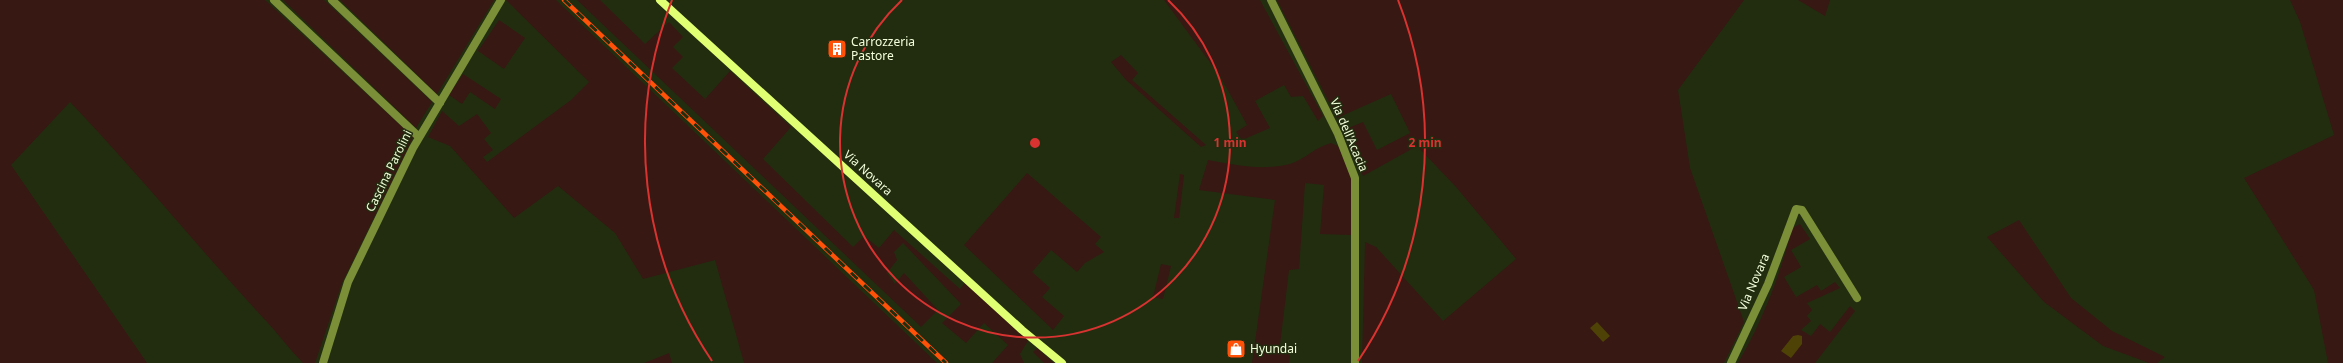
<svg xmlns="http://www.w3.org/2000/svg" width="2343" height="363" font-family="'Noto Sans',sans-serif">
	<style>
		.green { fill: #371812 }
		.water { fill: #4e4207 }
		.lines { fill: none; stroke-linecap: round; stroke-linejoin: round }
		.street { stroke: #7a8f38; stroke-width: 8 }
		.secondary { stroke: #e0ff73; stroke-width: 8 }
		.rail-casing { stroke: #ff5108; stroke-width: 4.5 }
		.rail { stroke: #222d10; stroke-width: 3; stroke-dasharray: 9; stroke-linecap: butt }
		.ring { fill: none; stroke: #d83331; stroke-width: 2 }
		.labels { text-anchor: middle; stroke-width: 3; stroke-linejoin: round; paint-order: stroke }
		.poi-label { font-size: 12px; fill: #f4ffdc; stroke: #222d10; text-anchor: start }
		.street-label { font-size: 12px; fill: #f4ffdc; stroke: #222d10 }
		.centre { fill: #d83331; stroke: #222d10; stroke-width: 2 }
		.ring-label { font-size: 12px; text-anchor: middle; font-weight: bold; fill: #d83331; stroke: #222d10; stroke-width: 3; stroke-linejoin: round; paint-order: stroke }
	</style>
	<rect width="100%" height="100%" fill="#222d10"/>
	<!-- green -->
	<path class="green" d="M0,0H265L413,137L342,283L315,363H303C290,350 279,335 267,322C200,250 138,173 70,102L11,165L147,363H0Z
		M283,0H324L432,102L416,128Z
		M340,0H494L437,94Z
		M506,0H556L937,363H744L715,260L643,279L615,233L558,186L514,218L450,146L428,137L442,111L459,126L477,114L491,133L484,139L493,150L483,157L487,162L571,100L589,82Z
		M577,0H600L645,44L669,22L683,37L673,47L683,57L672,68L705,99L730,71L791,127L763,159L853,247L864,236L879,248L894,230L960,289L965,283L1029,339L1020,354L1024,363H992L1008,345L984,323L966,343L942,323L961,304L903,243L894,252L897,260L887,273L895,284L904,273L938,310L921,327Z
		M1164,0H1260L1323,116L1318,121L1303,96L1291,97L1284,85L1255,101L1270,128L1242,140L1236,132L1247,125L1220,76Z
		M1277,0H1744L1678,90L1690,168L1744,322L1724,363H1362L1365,242L1376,247L1443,321L1516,259L1456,187L1417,146L1363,176L1346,129L1363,122L1377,150L1410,133L1391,94L1337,118Z
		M1798,0H1830L1825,16Z
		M2290,0H2343V363H2328L2314,290L2244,178L2334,135L2300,22Z
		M499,20L525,38L504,69L478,51Z
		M1121,55L1138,73L1132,80L1206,145L1201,147L1126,80L1111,62Z
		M463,74L501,99L495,109L470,92L462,104L449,95Z
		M1331,143L1338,146L1352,179L1351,235L1320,234L1324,185L1305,183L1299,269L1289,270L1279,353L1290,354L1289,363H1252L1275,200L1199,190L1208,160C1235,165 1262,171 1290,164C1304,160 1315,147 1331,143Z
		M1027,173L1101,237L1095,244L1104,252L1085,263L1077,272L1051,250L1032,272L1050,288L1042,297L1064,316L1053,330L964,245Z
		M1180,174L1184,175L1179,218H1174Z
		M2019,220L2071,298L2112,331L2165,357L2157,363H2149L2103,346L2044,302L1987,237Z
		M1800,224L1810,239L1791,250L1801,267L1784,277L1796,297L1817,285L1821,291L1835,282L1840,288L1807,303L1812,310L1807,316L1811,321L1801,330L1811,336L1820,324L1830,332L1850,306L1855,311L1815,363H1738C1762,322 1781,274 1792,228Z
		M1161,264L1171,266L1163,299L1153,297Z
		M1037,348L1054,363H1044L1033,352Z
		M669,353L672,363H644Z"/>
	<!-- water -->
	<path class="water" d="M1597,322L1610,336L1603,342L1590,328Z
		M1798,335L1802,336V344L1791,358L1781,351L1793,336Z"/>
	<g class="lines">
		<!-- street -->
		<path class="street" d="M274,0L419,137
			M332,0L440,103
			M1271,0L1338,134L1355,178V363
			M323,363L348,282L413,148L501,0
			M1731,363L1768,284L1796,209L1802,210L1857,298"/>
		<!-- secondary -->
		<path class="secondary" d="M660,0L1022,330L1062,363"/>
		<defs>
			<path id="rail" d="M564,0L946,363"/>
		</defs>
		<!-- rail casing -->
		<use href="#rail" class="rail-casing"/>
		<!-- rail -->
		<use href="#rail" class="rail"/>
	</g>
	<!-- distance rings -->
	<g class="ring">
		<path d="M1168 0A195 195 0 1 1 902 0"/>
		<path d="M712 361A390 390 0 0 1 672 0M1398 0A390 390 0 0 1 1358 361"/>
	</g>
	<!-- icons -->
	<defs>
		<symbol id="building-square" viewBox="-11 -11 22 22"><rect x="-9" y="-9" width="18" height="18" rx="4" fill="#ff5108" stroke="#222d10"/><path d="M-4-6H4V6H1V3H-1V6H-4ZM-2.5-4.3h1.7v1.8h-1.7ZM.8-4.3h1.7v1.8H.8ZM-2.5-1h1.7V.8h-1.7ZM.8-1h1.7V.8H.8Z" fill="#fff"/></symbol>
		<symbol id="shop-square" viewBox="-11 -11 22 22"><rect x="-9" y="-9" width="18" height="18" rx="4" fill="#ff5108" stroke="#222d10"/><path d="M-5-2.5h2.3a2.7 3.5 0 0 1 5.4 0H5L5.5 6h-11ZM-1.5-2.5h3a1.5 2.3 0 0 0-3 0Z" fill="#fff"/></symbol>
	</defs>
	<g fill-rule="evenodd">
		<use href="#building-square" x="826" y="38" width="22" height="22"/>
		<use href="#shop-square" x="1225" y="338" width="22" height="22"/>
	</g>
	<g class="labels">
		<!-- poi labels -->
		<g class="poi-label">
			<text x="851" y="46">Carrozzeria<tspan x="851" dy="14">Pastore</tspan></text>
			<text x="1250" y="353">Hyundai</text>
		</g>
		<!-- street labels -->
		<g class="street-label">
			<text transform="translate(1349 135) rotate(67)" y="4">Via dell'Acacia</text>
			<text transform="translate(389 171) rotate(-64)" y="4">Cascina Parolini</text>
			<text transform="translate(868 173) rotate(42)" y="4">Via Novara</text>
			<text transform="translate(1754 282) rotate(-67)" y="4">Via Novara</text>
		</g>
	</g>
	<circle cx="1035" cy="143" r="6" class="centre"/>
	<g class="ring-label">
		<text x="1230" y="147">1 min</text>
		<text x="1425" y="147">2 min</text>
	</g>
</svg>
